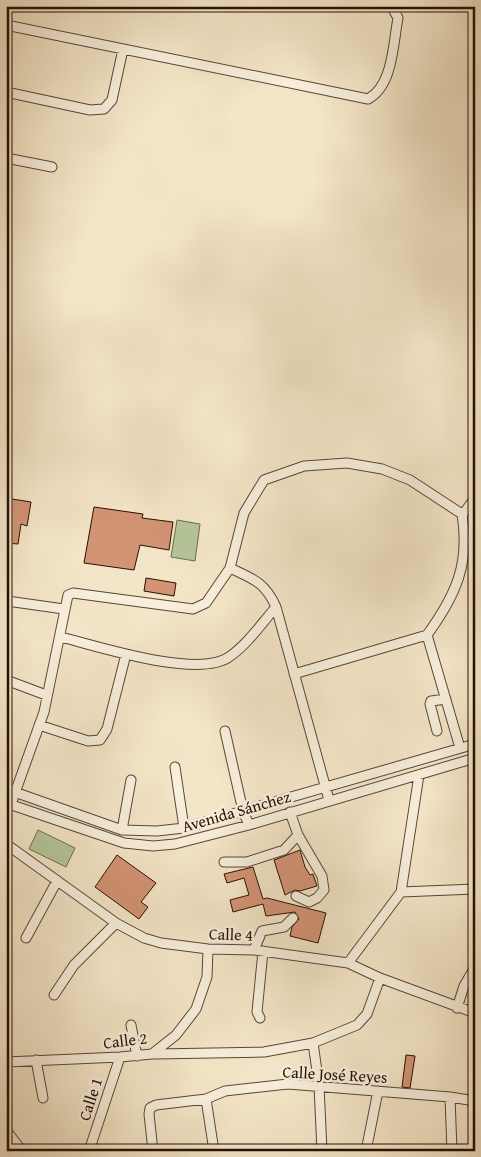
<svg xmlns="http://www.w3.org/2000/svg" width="481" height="1157" font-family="'Gentium Book Plus',serif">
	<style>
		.green { fill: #b5c69a; stroke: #6e6b4f }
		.building { fill: #d39375; stroke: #271004 }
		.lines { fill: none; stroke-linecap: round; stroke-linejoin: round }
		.minor-casing { stroke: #5a4535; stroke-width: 11 }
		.minor { stroke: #f7eedb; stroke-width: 9 }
		.labels { text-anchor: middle; stroke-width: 5; stroke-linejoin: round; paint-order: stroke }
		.street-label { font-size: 16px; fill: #271004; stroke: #f7eedb }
	</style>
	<rect width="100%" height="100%" fill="#f3e5c7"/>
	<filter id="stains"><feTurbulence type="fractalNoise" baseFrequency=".004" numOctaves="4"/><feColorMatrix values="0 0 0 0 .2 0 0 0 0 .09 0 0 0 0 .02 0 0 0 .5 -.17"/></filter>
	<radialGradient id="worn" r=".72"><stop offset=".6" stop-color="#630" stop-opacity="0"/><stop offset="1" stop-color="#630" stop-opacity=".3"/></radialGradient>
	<!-- green -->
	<path class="green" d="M177,520L200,524L195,561L171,557Z
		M38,830L75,848L66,867L29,849Z"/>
	<!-- building -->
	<path class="building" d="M6,498L31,502L27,526L21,524L18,544L6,543Z
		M94,507L143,514L142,518L173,522L169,550L140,545L134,570L84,563Z
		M146,578L176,583L174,596L144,591Z
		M300,850L305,867L310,875L313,874L317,886L300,891L295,890L285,895L274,860Z
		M117,855L156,883L141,902L148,907L139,919L95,887Z
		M253,867L263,899L267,898L326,913L318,943L290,936L292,927L299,919L295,912L266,916L263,904L233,912L230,900L249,895L244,878L227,883L224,874Z
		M406,1055L415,1056L410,1088L402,1087Z"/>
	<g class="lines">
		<defs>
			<path id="minor" d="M6,25L368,99C393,86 393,44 398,18L393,9L388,6
				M6,92L90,110L104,109L112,100L123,49
				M6,158L52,167
				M464,513L475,498
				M230,568C253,579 265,582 276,607L329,800
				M6,604L7,601L64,609
				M427,635L460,748
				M61,637C96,646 198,679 229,657C247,645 262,623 276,607
				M294,674L427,635
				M6,680L46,695
				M39,725L88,741L100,740L107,729L126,654
				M225,731L243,811L249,825
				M437,731L430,704L431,701L446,699
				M175,767L184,828
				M6,789L122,830L157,831L184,828L475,744
				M6,803L124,843L153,846L175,844L249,825L475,758
				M11,804L44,712L68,595L73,593L193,609L206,603L230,568L244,513L264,480L304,466L347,463L382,469L410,480L462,514C470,564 456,595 427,635
				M122,830L131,780
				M6,844L116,923L144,938L161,943L208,949L254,950L348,963L380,978L475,1013
				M224,862H247L284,850L298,835L290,812
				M401,892L475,889
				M296,896L309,902L317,898L324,890L322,876L298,835
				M26,938L57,881
				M254,950L262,931L284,927L293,918
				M348,963L401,892L419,775
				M54,995L74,965L116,923
				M457,1008L464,986L475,967
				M260,1018L257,1012L263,951
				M131,1025L137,1056
				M313,1043L319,1085L322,1151
				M155,1054L264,1052L313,1043L357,1025L367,1014L380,978
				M36,1060L43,1098
				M6,1062L120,1057L152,1054L176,1035L196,1009L207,977L208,949
				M450,1097L452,1151
				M206,1099L214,1151
				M6,1130L22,1151
				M89,1151L120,1057
				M153,1151L149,1114L150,1108L156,1105L206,1099L225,1091L288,1084L450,1097L475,1101
				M366,1151L378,1091"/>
		</defs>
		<!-- minor casing -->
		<use href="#minor" class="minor-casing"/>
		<!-- minor -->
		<use href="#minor" class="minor"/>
	</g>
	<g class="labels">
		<!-- street labels -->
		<g class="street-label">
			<text transform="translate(236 811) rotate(-16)" y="6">Avenida Sánchez</text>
			<text transform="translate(231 934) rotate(2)" y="6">Calle 4</text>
			<text transform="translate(125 1040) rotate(-7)" y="6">Calle 2</text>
			<text transform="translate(335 1074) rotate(3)" y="6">Calle José Reyes</text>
			<text transform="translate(90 1099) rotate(-72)" y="6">Calle 1</text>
		</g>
	</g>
	<!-- margin -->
	<rect width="481" height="1157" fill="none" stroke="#f3e5c7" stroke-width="25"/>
	<rect x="8" y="8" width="466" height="1142" fill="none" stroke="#271004" stroke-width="2.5"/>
	<rect x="12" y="12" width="456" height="1132" fill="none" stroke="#271004"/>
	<rect width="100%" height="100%" filter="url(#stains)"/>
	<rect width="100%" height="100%" fill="url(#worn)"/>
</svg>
